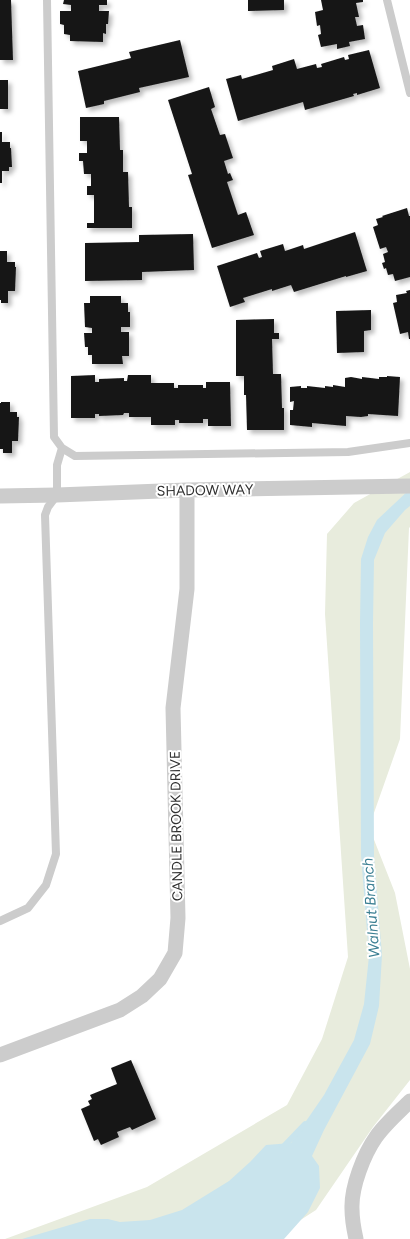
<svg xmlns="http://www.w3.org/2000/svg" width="410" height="1239" font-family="Figtree,sans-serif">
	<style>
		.green { fill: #e8ecdd }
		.water { fill: #c9e4ed }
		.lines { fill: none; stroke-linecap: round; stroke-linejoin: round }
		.stream { stroke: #c9e4ed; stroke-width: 5.5 }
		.building { fill: #161616; filter: url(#shadow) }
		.service { stroke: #ccc; stroke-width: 8 }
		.minor { stroke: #ccc; stroke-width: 15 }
		.labels { text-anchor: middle; stroke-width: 4; stroke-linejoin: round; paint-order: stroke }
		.street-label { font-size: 14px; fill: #2f2f2f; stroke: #fff }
		.water-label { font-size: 15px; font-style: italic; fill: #3b7f93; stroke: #fff }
	</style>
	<defs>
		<filter id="shadow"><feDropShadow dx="3.5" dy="3.5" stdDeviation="2" flood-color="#0004"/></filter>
	</defs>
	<rect width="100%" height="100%" fill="#fff"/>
	<!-- green -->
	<path class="green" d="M410,472V527L409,528L400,739L369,827L395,893L410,969V1080L373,1127L316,1210L271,1239H5L147,1187L287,1105L322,1039L348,957L325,614L327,534L354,503Z"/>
	<!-- water -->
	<path class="water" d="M410,489V506L405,510L385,533L374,560L373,623L374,856L382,955L379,1006L370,1044L324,1130L312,1156L319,1166L320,1188L308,1212L284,1239H22L90,1219H108L120,1222L150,1220L182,1210L229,1181L250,1162L266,1145L291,1143L324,1095L354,1040L364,1004L369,956L361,855L360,623L361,559L368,537L377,520Z"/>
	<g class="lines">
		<!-- stream -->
		<path class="stream" d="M282,1148L305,1124"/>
	</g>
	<!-- building -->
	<path class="building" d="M0,0H11L13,60H0Z
		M64,0H107V5H99V11H109L108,24H106V34L103,33V42L70,41V35L64,34V25L60,24V11H71V5L63,4Z
		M248,0H284V10L248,11Z
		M321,0H363V2L356,3L359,17H355L357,26L363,25L365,39L349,42L350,46L337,49V44L321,47L318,35L321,34L320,25L317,26L315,12L323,10Z
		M180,40L189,77L139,88L140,92L104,101V104L86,108L78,71L131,58L129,52Z
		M369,50L380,88L357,95V93L353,94L354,96L305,110L303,102L238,121L226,79L241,75L242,79L273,70L272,66L294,59L297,69L316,64L317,68L322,67L321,64L344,57L345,60L349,59L348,55Z
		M0,80H8V109H0Z
		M209,87L215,107L211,109L220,135L225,134L233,158L224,161L228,174L230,173L233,180L227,182L238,215L246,212L254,235L212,248L188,175L192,174L168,100Z
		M80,117H119L120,150H123V172H128L129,207H132V228H87V223H94V195H87V186H91V174H84L83,161H79V153H87V141H80Z
		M0,132H2V142H10V148H11L12,167H9V171H2V183H0Z
		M407,208L409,216H410V277L395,281L393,274L388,275L386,268L384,269L382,263L385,262L383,254L388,252L386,247L380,249L373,227L378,225L376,219L383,217L382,216Z
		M355,232L367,271L346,277V276L294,292L291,285L272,291V289L243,298L245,302L230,307L217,266L257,253L259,258L262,257L260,251L283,244L285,251L303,245L304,249Z
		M193,234L194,270L142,272V280L85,281V243L139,242V235Z
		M0,251H7V262H15V267H16L15,291H8V303H1V300H0Z
		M410,290V339H409L408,332L400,334L393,303L397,302L396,295L407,293L406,291Z
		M90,296H121V303H128V312H130V327H121V332H129V356H122L123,364H92V355H88V347H85L84,333H92V328L85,327L84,303H90Z
		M371,310V330L364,331V352L337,353L336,311Z
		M274,319V333H279V339H272L273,374H281L282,408H284V430H247L246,395H244V376H236V320Z
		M95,375V382H99V379L124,378V381H127L128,375H151V383H174V388H178V385H203V388H206V382H230L231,426H208V419H203V423H179V420H175V425H151V417H129V413H124L123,415L99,416V414H95V418H71V376Z
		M387,376L400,377L398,416L368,414V416L361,417L346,416V426L312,423V427L290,425V410H293L294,401L290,402V387L301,386V388H307V386L325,388V386L333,387V385L345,387V378L351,377L362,379V377L379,379V377H387Z
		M1,402H10V412H17V417H19L18,441H12V453H3V449H0V403H1Z
		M131,1060L156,1119L132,1130L130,1127L117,1132L119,1137L101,1145L98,1139L94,1141L81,1109L90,1105L88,1101L92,1099L90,1095L117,1084L111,1068Z"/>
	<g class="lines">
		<!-- service -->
		<path class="service" d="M47,0L54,437L62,448L75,456L348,452L410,443
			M387,0L410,93
			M0,921L28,908L46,885L56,854L45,515L48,507L57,495V465L62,448"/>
		<!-- minor -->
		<path class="minor" d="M0,496L57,495L187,490L410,486
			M0,1055L120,1010L142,996L160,979L175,953L178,918L173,708L187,589V490
			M356,1239C354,1230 352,1218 352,1209C351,1187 364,1154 376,1137C385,1124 399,1112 410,1101"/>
	</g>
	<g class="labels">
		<!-- street labels -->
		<g class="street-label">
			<text transform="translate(205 490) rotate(-1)" y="5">SHADOW WAY</text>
			<text transform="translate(176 826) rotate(-91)" y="5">CANDLE BROOK DRIVE</text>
		</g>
		<!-- water labels -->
		<g class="water-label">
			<text transform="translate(371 908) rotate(-94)" y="5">Walnut Branch</text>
		</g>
	</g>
</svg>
